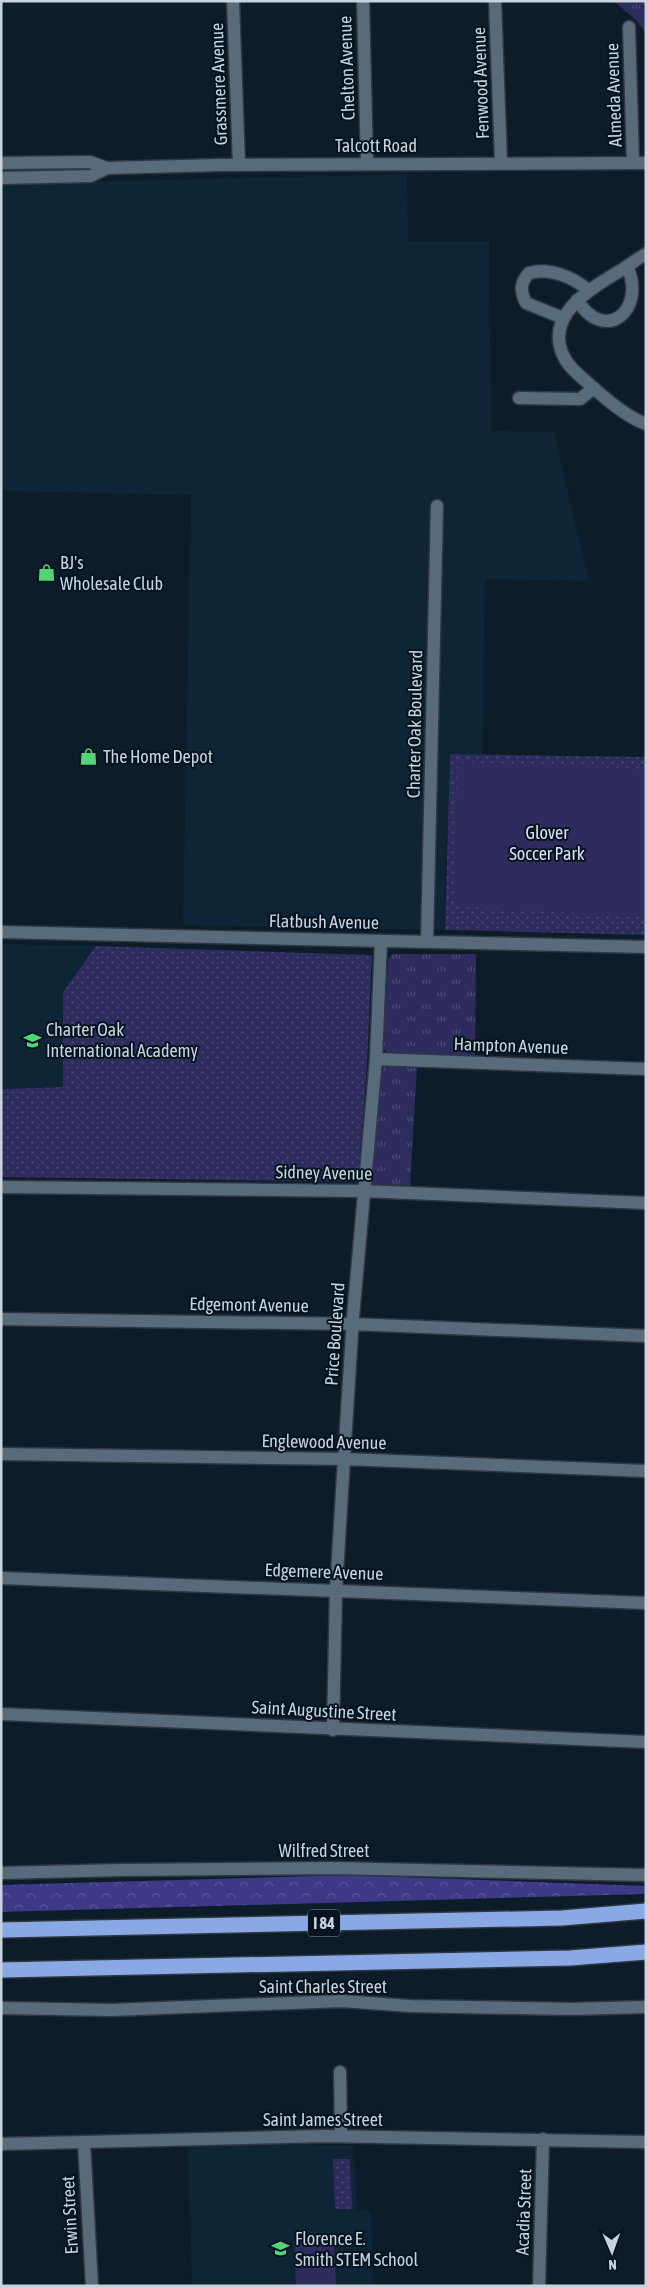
<svg xmlns="http://www.w3.org/2000/svg" width="647" height="2287" font-family="'Asap Condensed',sans-serif">
	<style>
		.built { fill: #0e2536 }
		.grass { fill: url(#grass-tufts) }
		.forest { fill: url(#forest-crowns) }
		.park { fill: url(#park-dots) }
		.pitch { fill: #2d2c5d }
		.lines { fill: none; stroke-linecap: round; stroke-linejoin: round }
		.minor-casing { stroke: #303742; stroke-width: 15 }
		.highway-casing { stroke: #303742; stroke-width: 18 }
		.minor { stroke: #586b7b; stroke-width: 12 }
		.highway { stroke: #89a9e5; stroke-width: 15 }
		.labels { text-anchor: middle; stroke-width: 4; stroke-linejoin: round; paint-order: stroke }
		.shield { fill: #041320; stroke: #8d99a4; stroke-width: 1 }
		.shield-label { font-size: 16px; font-weight: bold; fill: #c8d3dc }
		.street-label { font-size: 18px; fill: #c8d3dc; stroke: #041320 }
		.poi-label { font-size: 18px; fill: #c8d3dc; stroke: #041320; text-anchor: start }
		.park-label { font-size: 18px; fill: #dee0f7; stroke: #041320 }
	</style>
	<defs>
		<pattern id="grass-tufts" width="24" height="20" patternUnits="userSpaceOnUse" patternTransform="scale(1.25)"><rect width="24" height="20" fill="#2d2c5d"/><path d="M3 7l-1-3M5 7V3M7 7l1-3M15 17l-1-3M17 17v-4M19 17l1-3" fill="none" stroke="#4a4a74"/></pattern>
		<pattern id="forest-crowns" width="20" height="18" patternUnits="userSpaceOnUse" patternTransform="scale(1.25)"><rect width="20" height="18" fill="#3d3987"/><path d="M2 6a3 3 0 1 1 6 0M12 15a3 3 0 1 1 6 0" fill="none" stroke="#585597"/></pattern>
		<pattern id="park-dots" width="8" height="8" patternUnits="userSpaceOnUse" patternTransform="scale(1.25)"><rect width="8" height="8" fill="#2d2c5d"/><path d="M2 2h.1M6 6h.1" fill="none" stroke="#4a4a74" stroke-width="1.8" stroke-linecap="round"/></pattern>
	</defs>
	<rect width="100%" height="100%" fill="#0c1c29"/>
	<!-- built -->
	<path class="built" d="M407,174L408,241H489L491,431L554,432L589,581L485,579L482,755L450,754L444,930L183,925L191,495L1,491V184Z
		M1,944L96,946L63,992V1087L1,1089Z
		M270,2144L353,2145L357,2210L371,2211L373,2286H192L188,2145Z"/>
	<!-- grass -->
	<path class="grass" d="M614,1H646V33L636,20Z
		M392,954H476L475,1058L388,1053L383,1048L388,960Z
		M381,1065L417,1066L410,1188L376,1187L369,1179Z"/>
	<!-- forest -->
	<path class="forest" d="M348,1875L646,1886L644,1894L1,1912V1885Z"/>
	<!-- park -->
	<path class="park" d="M450,754L646,757V935L445,930Z
		M96,946L372,955L367,1064L358,1182L1,1177V1089L63,1087V992Z
		M333,2159H350L352,2209H335Z"/>
	<!-- pitch -->
	<path class="pitch" d="M458,762L646,769V917L454,906Z
		M334,2239L336,2286H296L294,2240Z"/>
	<g class="lines">
		<defs>
			<path id="minor" d="M233,1L239,165
				M363,1L367,164
				M495,1L501,163
				M629,27L633,163
				M1,163L90,162L107,168L219,165L646,163
				M1,178L91,176L107,168
				M646,254C638,258 631,264 623,269C595,286 546,312 562,353C567,366 579,375 589,384C606,399 625,416 646,424
				M577,300C605,345 647,310 627,266
				M563,318L526,303C520,291 520,283 529,273C549,267 573,277 588,290
				M519,398L580,399L594,388
				M1,932L646,947
				M427,942L437,506
				M376,1059L646,1069
				M1,1187L363,1191L646,1203
				M1,1319L352,1324L646,1336
				M1,1454L344,1459L646,1471
				M1,1578L646,1603
				M1,1714L646,1742
				M333,1730L336,1590L344,1459L353,1317L376,1059L381,941
				M1,1873L120,1870L332,1868L646,1875
				M1,2008L111,2010L342,2001L410,2006L570,2009L646,2007
				M340,2072L341,2136
				M84,2142L92,2286
				M1,2144L324,2136L646,2142
				M539,2286L543,2139"/>
			<path id="highway" d="M1,1930L562,1918L646,1911
				M1,1970L570,1958L646,1952"/>
		</defs>
		<!-- minor casing -->
		<use href="#minor" class="minor-casing"/>
		<!-- highway casing -->
		<use href="#highway" class="highway-casing"/>
		<!-- minor -->
		<use href="#minor" class="minor"/>
		<!-- highway -->
		<use href="#highway" class="highway"/>
	</g>
	<!-- icons -->
	<defs>
		<symbol id="shop-bare" viewBox="-9 -9 18 18"><path d="M-5-2.5h2.3a2.7 3.5 0 0 1 5.4 0H5L5.5 6h-11ZM-1.5-2.5h3a1.5 2.3 0 0 0-3 0Z" fill="#50d674" stroke="#041320" stroke-width="2.5" paint-order="stroke"/></symbol>
		<symbol id="school-bare" viewBox="-9 -9 18 18"><path d="M0-5L7-2L0 1L-7-2ZM-4 1L0 2.5L4 1V4Q0 6-4 4Z" fill="#50d674" stroke="#041320" stroke-width="2.5" paint-order="stroke"/></symbol>
	</defs>
	<g fill-rule="evenodd">
		<use href="#shop-bare" x="34" y="560" width="25" height="25"/>
		<use href="#shop-bare" x="76" y="744" width="25" height="25"/>
		<use href="#school-bare" x="20" y="1028" width="25" height="25"/>
		<use href="#school-bare" x="268" y="2236" width="25" height="25"/>
	</g>
	<g class="labels">
		<!-- shield labels -->
		<rect class="shield" x="308" y="1909.5" width="32" height="27" rx="4"/>
		<g class="shield-label">
			<text x="324" y="1929">I 84</text>
		</g>
		<!-- street labels -->
		<g class="street-label">
			<text transform="translate(347 68) rotate(-92)" y="6">Chelton Avenue</text>
			<text transform="translate(481 83) rotate(-92)" y="6">Fenwood Avenue</text>
			<text transform="translate(219 84) rotate(-92)" y="6">Grassmere Avenue</text>
			<text transform="translate(614 95) rotate(-92)" y="6">Almeda Avenue</text>
			<text x="376" y="152">Talcott Road</text>
			<text transform="translate(415 724) rotate(-89)" y="6">Charter Oak Boulevard</text>
			<text transform="translate(324 922) rotate(1)" y="6">Flatbush Avenue</text>
			<text transform="translate(511 1046) rotate(2)" y="6">Hampton Avenue</text>
			<text transform="translate(324 1173) rotate(1)" y="6">Sidney Avenue</text>
			<text transform="translate(249 1305) rotate(1)" y="6">Edgemont Avenue</text>
			<text transform="translate(335 1334) rotate(-86)" y="6">Price Boulevard</text>
			<text transform="translate(324 1442) rotate(1)" y="6">Englewood Avenue</text>
			<text transform="translate(324 1572) rotate(2)" y="6">Edgemere Avenue</text>
			<text transform="translate(324 1711) rotate(3)" y="6">Saint Augustine Street</text>
			<text x="324" y="1857">Wilfred Street</text>
			<text x="323" y="1993">Saint Charles Street</text>
			<text x="323" y="2126">Saint James Street</text>
			<text transform="translate(524 2212) rotate(-88)" y="6">Acadia Street</text>
			<text transform="translate(70 2215) rotate(-93)" y="6">Erwin Street</text>
		</g>
		<!-- poi labels -->
		<g class="poi-label">
			<text x="60" y="569">BJ's<tspan x="60" dy="21">Wholesale Club</tspan></text>
			<text x="103" y="763">The Home Depot</text>
			<text x="46" y="1036">Charter Oak<tspan x="46" dy="21">International Academy</tspan></text>
			<text x="295" y="2245">Florence E.<tspan x="295" dy="21">Smith STEM School</tspan></text>
		</g>
		<!-- park labels -->
		<g class="park-label">
			<text x="547" y="839">Glover<tspan x="547" dy="21">Soccer Park</tspan></text>
		</g>
	</g>
	<!-- border -->
	<rect width="647" height="2287" fill="none" stroke="#c8d3dc" stroke-width="5"/>
	<!-- north arrow -->
	<g transform="translate(612 2252) rotate(178)" stroke="#041320" stroke-width="4" paint-order="stroke">
	<path d="M0-4L9 19L0 12L-9 19Z" fill="#c8d3dc"/>
	<text y="-8" font-size="14" font-weight="bold" text-anchor="middle" fill="#c8d3dc">N</text>
	</g>
</svg>
